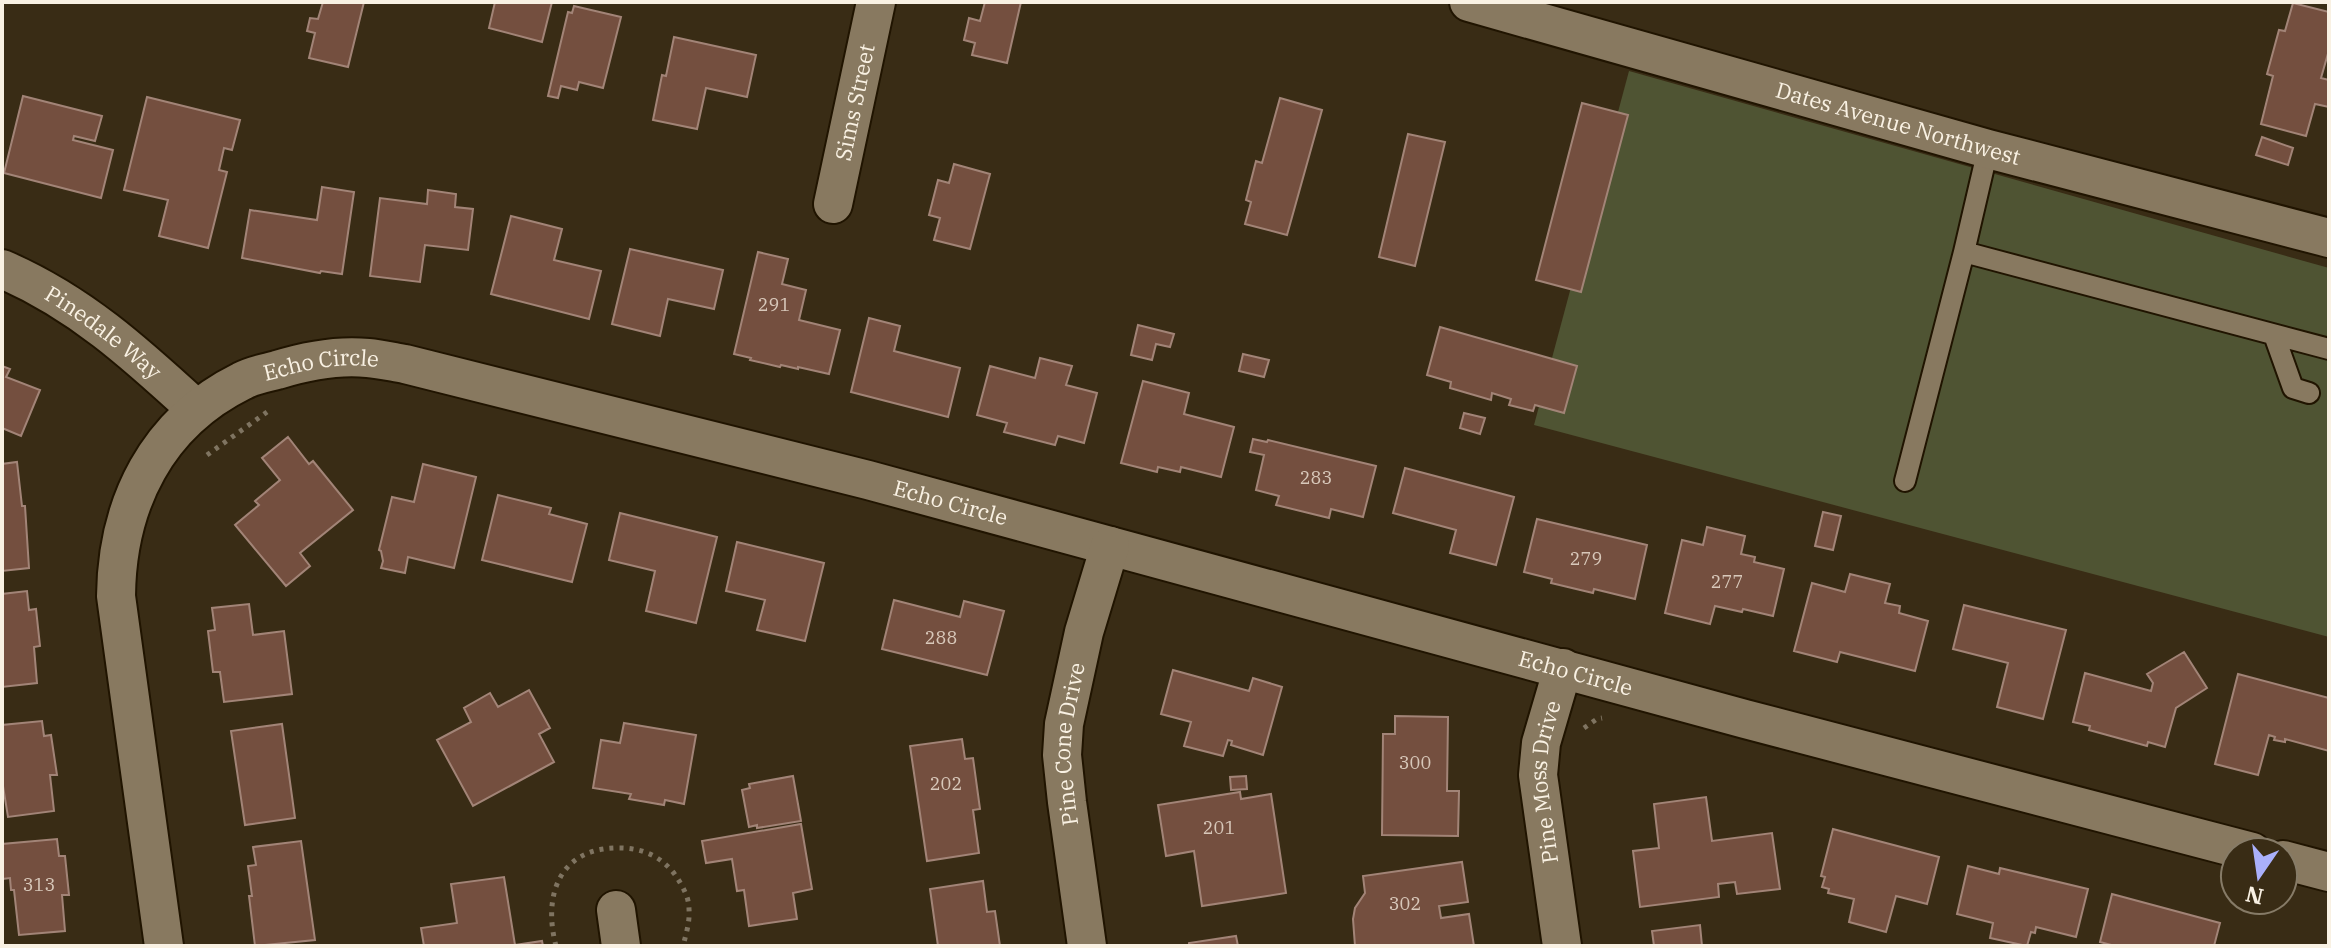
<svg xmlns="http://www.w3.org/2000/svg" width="2331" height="948" font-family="'IBM Plex Serif',serif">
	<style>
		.green { fill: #4f5433 }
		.building { fill: #744f3f; stroke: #a28477; stroke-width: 2 }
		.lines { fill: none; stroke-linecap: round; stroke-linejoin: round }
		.lane-casing { stroke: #201400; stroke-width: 24 }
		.street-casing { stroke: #201400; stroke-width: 42 }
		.path { stroke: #7f7461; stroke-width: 5; stroke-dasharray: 4 6; stroke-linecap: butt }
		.lane { stroke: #887960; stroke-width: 20 }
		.street { stroke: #887960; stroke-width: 38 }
		.labels { text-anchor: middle; stroke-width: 6; stroke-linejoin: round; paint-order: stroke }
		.number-label { font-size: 18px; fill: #d8c8ba }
		.street-label { font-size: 22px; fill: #f9f1e3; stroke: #392c15 }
	</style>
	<rect width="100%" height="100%" fill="#392c15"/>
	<!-- green -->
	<path class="green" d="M1629,71L2329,268V637L1534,425Z"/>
	<!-- building -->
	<path class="building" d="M323,2H364L348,67L309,58L315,33L307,31L310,18L318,19Z
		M495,2H552L542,42L489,28Z
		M985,2H1021L1007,63L972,55L975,43L964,40L969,18L980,21Z
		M2293,3L2329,12V50L2321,78L2329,80V107L2315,104L2306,136L2261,124L2273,76L2267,74L2279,30L2285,31Z
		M574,6L621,17L603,88L579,82L577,90L561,86L558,98L548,96L568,12L572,13Z
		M674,37L756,55L747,97L706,88L697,129L653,120L662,75L666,76Z
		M23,96L102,116L95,141L74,136L73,140L113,150L101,198L4,173Z
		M147,97L240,120L232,150L224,148L219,170L227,172L208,248L159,236L168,200L124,190Z
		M1280,98L1322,110L1287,235L1245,224L1251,202L1246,200L1256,161L1262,163Z
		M1582,103L1628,115L1581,292L1536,280Z
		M1408,134L1445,142L1415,266L1379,257Z
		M2262,137L2293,148L2288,165L2256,155Z
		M954,164L990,174L970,249L934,240L940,218L929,215L938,180L949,183Z
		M322,187L354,192L342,274L321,271L320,273L242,258L250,210L317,220Z
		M428,190L456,194L455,207L473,209L468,250L425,245L420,282L370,276L380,198L427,204Z
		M511,216L562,229L554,260L601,271L589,319L491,294Z
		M630,249L723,270L714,309L668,299L660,336L612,324Z
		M758,252L788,259L782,284L806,290L799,320L840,330L829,374L798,367V369L781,365L780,367L750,360L751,358L734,354Z
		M869,318L900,326L894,351L960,368L948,417L851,392Z
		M1138,325L1174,334L1170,347L1156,344L1152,360L1131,355Z
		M1440,327L1577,366L1564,413L1535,405L1533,411L1509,405L1511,399L1492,393L1491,400L1450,388L1451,382L1427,375Z
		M1243,354L1269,360L1264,377L1239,371Z
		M1040,358L1072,366L1066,385L1097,393L1084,443L1058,436L1055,445L1004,432L1007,423L977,415L990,366L1035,378Z
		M2,366L10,369L6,377L40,390L21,436L2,428Z
		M1143,381L1189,393L1184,414L1234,427L1221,477L1181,467L1180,472L1158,467L1157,472L1121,463Z
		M1464,413L1485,418L1480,434L1460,428Z
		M288,437L309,464L313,461L353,510L300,553L310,566L286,586L235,525L259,505L255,501L280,480L262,458Z
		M1253,439L1267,442L1268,440L1376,466L1363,517L1331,509L1329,518L1276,505L1279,496L1256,490L1264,455L1250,452Z
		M17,462L22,506H25L29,568L2,571V464Z
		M423,464L476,477L454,568L408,557L405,573L381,568L383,561L381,551L379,550L392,497L414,502Z
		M1405,468L1514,497L1496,565L1450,553L1456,530L1393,513Z
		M498,495L551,508L549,514L587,524L572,582L482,560Z
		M1823,512L1841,516L1833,550L1815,546Z
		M620,513L717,537L696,623L646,611L655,571L609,560Z
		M1537,519L1647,545L1635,599L1594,589L1593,593L1551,583L1552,579L1524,572Z
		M1707,527L1745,536L1741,554L1755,557L1754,562L1784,569L1773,616L1743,609L1742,612L1715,606L1710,624L1665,613L1682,540L1703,545Z
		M737,542L824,563L805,641L757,630L765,600L726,591Z
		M1850,574L1890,584L1885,603L1900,606L1899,613L1928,621L1915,671L1840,652L1837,662L1794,651L1812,583L1845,592Z
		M27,591L29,610L36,609L40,646L34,647L37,683L2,687V594Z
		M894,600L960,617L964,601L1004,611L987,675L882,649Z
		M249,604L253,635L284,631L292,694L224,702L220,672H213L208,631L215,630L212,608Z
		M1964,605L2066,630L2043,719L1997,707L2008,663L1953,649Z
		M2184,652L2207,688L2176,708L2165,747L2148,742L2147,746L2089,730L2090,726L2073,722L2085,673L2151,691L2153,683L2147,674Z
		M1173,670L1249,691L1253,678L1282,687L1263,755L1231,745L1232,741L1228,740L1223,756L1184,746L1191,722L1161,714Z
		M2238,674L2329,698V751L2285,739V742L2274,740L2275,737L2269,735L2258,775L2215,764Z
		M529,690L550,728L539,734L554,762L473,806L437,740L471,722L464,708L490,693L498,707Z
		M1395,716L1448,717L1447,791H1459L1458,836L1382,835L1383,734H1395Z
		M42,721L44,736L51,735L57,775H50L54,811L8,817L2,780V725Z
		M624,723L696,735L684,804L665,800L664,805L629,799L631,794L593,788L601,740L620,743Z
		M282,724L295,818L245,825L231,731Z
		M962,739L965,759L973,758L980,809L973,810L979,853L927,861L910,746Z
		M793,776L801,821L757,828V825L749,827L742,790L750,788L749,784Z
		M1246,776L1247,789L1231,790L1230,777Z
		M1240,792L1241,799L1271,794L1286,893L1202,906L1194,851L1166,856L1158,805Z
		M1706,797L1712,841L1772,833L1780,889L1737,894L1735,882L1718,884L1719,897L1640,907L1633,851L1659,848L1654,804Z
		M801,824L812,889L793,893L797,919L749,926L744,890L737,891L732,859L706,863L702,841Z
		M1833,829L1939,857L1927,904L1896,896L1886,932L1849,922L1854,899L1828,893L1829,889L1822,887L1825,877L1821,876Z
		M57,839L59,856H65L69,895H62L65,931L19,935L14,890H11L10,878L2,879V844Z
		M301,841L315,940L255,946L249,896H252L248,866L256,865L253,847Z
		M1462,862L1468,902L1439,906L1441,918L1469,914L1474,946H1355L1353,919L1355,908L1365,893L1363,876Z
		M1968,866L1999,874L2000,868L2088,889L2076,937L2036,927L2035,933L2031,932L2027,946L1990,938L1993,923L1957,914Z
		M504,877L515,945L542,941L543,946H424L421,928L457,923L451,884Z
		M983,881L987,912L995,911L1000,946H938L930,889Z
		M2112,894L2220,923L2214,946H2115L2100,942Z
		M1700,925L1702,946H1654L1652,931Z
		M1236,936L1238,946H1189V943Z"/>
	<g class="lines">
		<defs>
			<path id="lane" d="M1988,149L1964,252L2329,349
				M2274,335L2293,388L2309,393
				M1905,481L1964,252"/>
			<g id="street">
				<path id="s1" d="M1469,2L1988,149L2329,238"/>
				<path id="s2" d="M833,204L876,2"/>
				<path id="s3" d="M2,269C79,302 135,353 196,409"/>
				<path d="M2283,860L2329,872"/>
				<path d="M616,910L621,946"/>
				<path id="s4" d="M164,946L116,596C117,503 157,423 242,381C253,375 266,373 277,370C306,361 338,355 368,358C380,359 393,362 405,364L868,480L1745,719L2252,852"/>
				<path id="s5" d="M1087,946L1067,802L1062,755L1064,724L1084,632L1110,546"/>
				<path id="s6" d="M1562,946L1538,775L1541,743L1563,668"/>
			</g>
		</defs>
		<!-- lane casing -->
		<use href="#lane" class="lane-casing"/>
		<!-- street casing -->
		<use href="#street" class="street-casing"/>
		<!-- path -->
		<path class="path" d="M207,455L267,412
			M1584,728L1597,719L1602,718
			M556,946C543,897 558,849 616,848C645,847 668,859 682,886C686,893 689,901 689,909C690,922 686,934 683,946"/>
		<!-- lane -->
		<use href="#lane" class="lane"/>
		<!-- street -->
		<use href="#street" class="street"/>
	</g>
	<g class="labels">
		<!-- number labels -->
		<g class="number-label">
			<text x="774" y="311">291</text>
			<text x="1316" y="484">283</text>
			<text x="1586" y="565">279</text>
			<text x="1727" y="588">277</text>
			<text x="941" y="644">288</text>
			<text x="1415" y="769">300</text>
			<text x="946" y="790">202</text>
			<text x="1219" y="834">201</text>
			<text x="39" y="891">313</text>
			<text x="1405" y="910">302</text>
		</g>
		<!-- street labels -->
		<g class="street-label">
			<text dy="8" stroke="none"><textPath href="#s2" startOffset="104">Sims Street</textPath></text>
			<text dy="8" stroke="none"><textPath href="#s1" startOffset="446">Dates Avenue Northwest</textPath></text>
			<text dy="8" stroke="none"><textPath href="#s3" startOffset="120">Pinedale Way</textPath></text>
			<text dy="8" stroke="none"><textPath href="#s4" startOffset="698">Echo Circle</textPath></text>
			<text dy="8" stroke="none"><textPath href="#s4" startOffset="1346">Echo Circle</textPath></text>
			<text dy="8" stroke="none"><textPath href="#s4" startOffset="1994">Echo Circle</textPath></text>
			<text dy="8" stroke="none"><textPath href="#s5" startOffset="204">Pine Cone Drive</textPath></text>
			<text dy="8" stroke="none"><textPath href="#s6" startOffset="166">Pine Moss Drive</textPath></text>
		</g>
	</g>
	<!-- border -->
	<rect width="2331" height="948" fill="none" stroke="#f9f1e3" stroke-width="8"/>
	<!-- north arrow -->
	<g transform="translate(2259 876) rotate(193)"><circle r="38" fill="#392c15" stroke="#867b67" stroke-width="2"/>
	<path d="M0-6L14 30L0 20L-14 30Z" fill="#aab0fb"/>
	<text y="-12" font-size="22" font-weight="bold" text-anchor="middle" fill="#f9f1e3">N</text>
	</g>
</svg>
